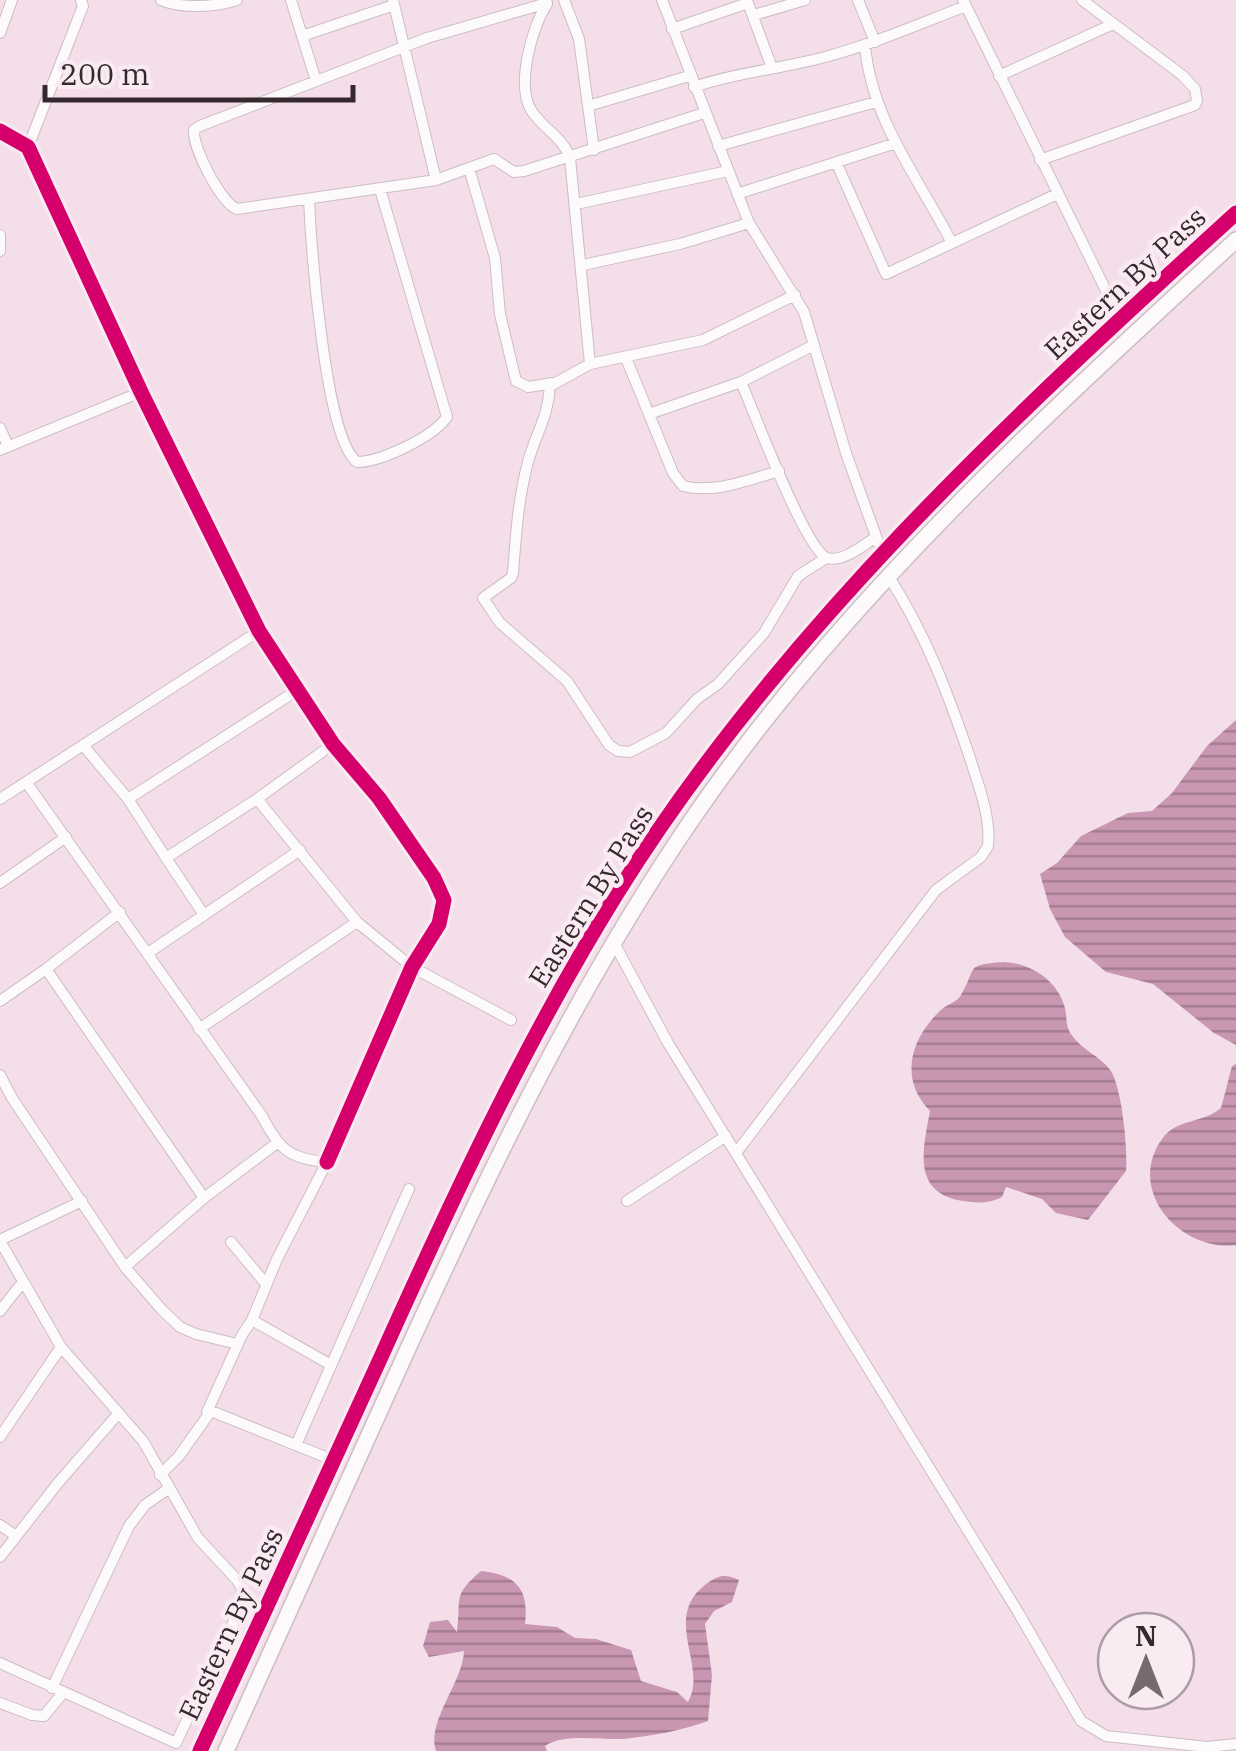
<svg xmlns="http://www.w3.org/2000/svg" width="1236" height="1751" font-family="'IBM Plex Serif',serif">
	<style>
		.water { fill: url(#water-rules) }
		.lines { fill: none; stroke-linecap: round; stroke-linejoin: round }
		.street-casing { stroke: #cdbdc4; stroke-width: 12 }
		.primary-casing { stroke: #cdbdc4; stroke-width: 18 }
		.street { stroke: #fdfafc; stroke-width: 10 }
		.primary { stroke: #fdfafc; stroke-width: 15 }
		.cycleway-casing { stroke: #faebf2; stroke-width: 21 }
		.cycleway { stroke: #d6006c; stroke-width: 15 }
		.labels { text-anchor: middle; stroke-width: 9; stroke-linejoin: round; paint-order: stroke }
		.street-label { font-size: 28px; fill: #36282f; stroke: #faebf2 }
	</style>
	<defs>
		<pattern id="water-rules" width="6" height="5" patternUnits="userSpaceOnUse" patternTransform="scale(2.5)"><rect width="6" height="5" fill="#ca97b2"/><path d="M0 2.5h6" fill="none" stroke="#a57b91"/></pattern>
	</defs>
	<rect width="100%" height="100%" fill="#f4dee9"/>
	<!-- water -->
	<path class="water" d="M1236,720V1045L1214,1033L1153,984L1106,972L1065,937L1050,909L1040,874L1057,863L1081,836L1128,813L1152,811L1172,793L1207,746Z
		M1004,962C1029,963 1056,979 1064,1005C1068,1016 1064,1023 1071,1034C1081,1050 1101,1056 1111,1071C1122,1089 1128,1150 1126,1171L1088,1220L1056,1213L1042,1199L1006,1187L1002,1197C988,1204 978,1203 963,1201C911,1193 923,1149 930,1111C898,1078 911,1037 942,1009C948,1004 957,1002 961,995C978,967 963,965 1004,962Z
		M1236,1064V1245C1181,1252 1125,1191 1162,1139C1177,1118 1202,1124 1221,1108L1232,1066Z
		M481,1571C517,1575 529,1589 525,1624L557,1627L575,1638L596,1639L631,1650L641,1681L677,1692L688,1702C709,1666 659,1616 709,1582C721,1574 727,1575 739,1580L732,1602L714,1611L705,1624L712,1675L708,1721C681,1731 651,1736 623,1739C600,1740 564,1733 545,1746L547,1751H436C426,1722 463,1682 464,1651L429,1657L423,1646L430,1622L448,1620L457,1632C462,1598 451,1597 481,1571Z"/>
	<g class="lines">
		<defs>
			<path id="street" d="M161,0C180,9 217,7 237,0
				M291,0L316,81
				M393,0L436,180
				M564,0L579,39L594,150
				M662,0L749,223L804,312L846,453L882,553
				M858,0L875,42
				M963,0L1120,319
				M547,3L427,38L200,126L194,130C192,147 221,203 237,209L436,180L494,159L514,172L524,171L704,113
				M547,4C532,26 516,85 531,110C542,128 563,137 570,158L590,364L703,340L795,295
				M754,15L805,0
				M672,29L748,3L772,68
				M0,33L12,0
				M302,36L394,5
				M865,45C871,119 919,179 952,243
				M999,76L1113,24
				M694,87C737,72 781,69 825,57C873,44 919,24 966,6
				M588,106L689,76
				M0,131L28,147L141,392L259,631L333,744L379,798L434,878L444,900L439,924L412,967L327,1162
				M718,146L876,102
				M28,147L83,6L81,0
				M1040,160L1195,105L1197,101L1195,89L1182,75L1082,0
				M836,162L886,274L1057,194
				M469,168L495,258L500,314L516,381L528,387L553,383
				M737,194L896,143
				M309,199C311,245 325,439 357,462C381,462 433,437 447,417L380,189
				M576,204L728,171
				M0,235V251
				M583,265L680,244L749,223
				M626,358L673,473L683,486C715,494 748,480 779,471
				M590,364L550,386C548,418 536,433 528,462C518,499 516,535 513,573L511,578L483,598L500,623L567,681L609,745L618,751L630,752L666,733L697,699L718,684L764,633L798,576L826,558
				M741,382C753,409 805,550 827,558C842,563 864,545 876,537
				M649,414L741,382L814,345
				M0,428L8,446
				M0,450L141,392
				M83,745L128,799L166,858L257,799L333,744
				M26,782L262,1116C279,1149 289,1159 327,1162L277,1259L252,1320
				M0,799L259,631
				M128,799L296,691
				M257,799L357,922
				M166,858L204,915L300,850
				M0,883L66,837
				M120,912L46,969L204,1198L125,1267
				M614,943L668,1043L1018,1612L1081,1721L1106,1736L1207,1747L1236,1744
				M148,953L204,915
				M0,1001L46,969
				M199,1029L357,922L412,967L511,1020
				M0,1075L12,1098L125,1267L162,1310L180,1327L196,1334L237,1344
				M736,1153L936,890L981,857L988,846C991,816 978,784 969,755C947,691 926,635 889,577
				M204,1198L277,1143
				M627,1201L726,1136
				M0,1240L82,1201
				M0,1241L61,1347L143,1441L198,1538L237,1580L246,1596L176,1743L0,1663
				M231,1242L266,1284
				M0,1311L22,1283
				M207,1412L242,1335L252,1320L331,1365
				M0,1437L61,1347
				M296,1445L409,1189
				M160,1475L179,1456L211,1411L333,1460
				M0,1525L16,1536
				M0,1557L58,1483L118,1414
				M52,1688L129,1526L145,1505L168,1489
				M0,1703L32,1715L44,1716L63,1693"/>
			<path id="primary" d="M200,1751C261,1620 321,1488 381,1357C452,1199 525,1042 616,895C777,635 1012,417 1236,213
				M226,1751C284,1622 343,1493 401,1364C487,1175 576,989 693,818C843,599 1042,419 1236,240"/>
		</defs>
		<!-- street casing -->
		<use href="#street" class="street-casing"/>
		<!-- primary casing -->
		<use href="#primary" class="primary-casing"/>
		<!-- street -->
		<use href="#street" class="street"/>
		<!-- primary -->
		<use href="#primary" class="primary"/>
		<defs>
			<path id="cycleway" d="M0,131L28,147L141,392L259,631L333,744L379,798L434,878L444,900L439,924L412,967L327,1162
				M200,1751C261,1620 321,1488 381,1357C452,1199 525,1042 616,895C777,635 1012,417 1236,213"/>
		</defs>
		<!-- cycleway casing -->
		<use href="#cycleway" class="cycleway-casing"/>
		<!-- cycleway -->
		<use href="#cycleway" class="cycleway"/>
	</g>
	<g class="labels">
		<!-- street labels -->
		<g class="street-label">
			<text transform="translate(1125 283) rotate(-43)" y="10">Eastern By Pass</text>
			<text transform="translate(591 896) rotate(-58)" y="10">Eastern By Pass</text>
			<text transform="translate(231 1624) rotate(-65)" y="10">Eastern By Pass</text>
		</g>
	</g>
	<!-- north arrow -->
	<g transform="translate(1146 1661)"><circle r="48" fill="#faebf2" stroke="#ac9da4" stroke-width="2.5"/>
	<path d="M0-8L18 38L0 25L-18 38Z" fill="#786870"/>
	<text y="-15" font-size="28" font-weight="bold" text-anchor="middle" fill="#36282f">N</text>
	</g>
	<!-- scale -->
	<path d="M45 85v15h308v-15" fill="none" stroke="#36282f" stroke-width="5"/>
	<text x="60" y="85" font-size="30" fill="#36282f" stroke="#faebf2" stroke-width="8" paint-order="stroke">200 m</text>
</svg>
